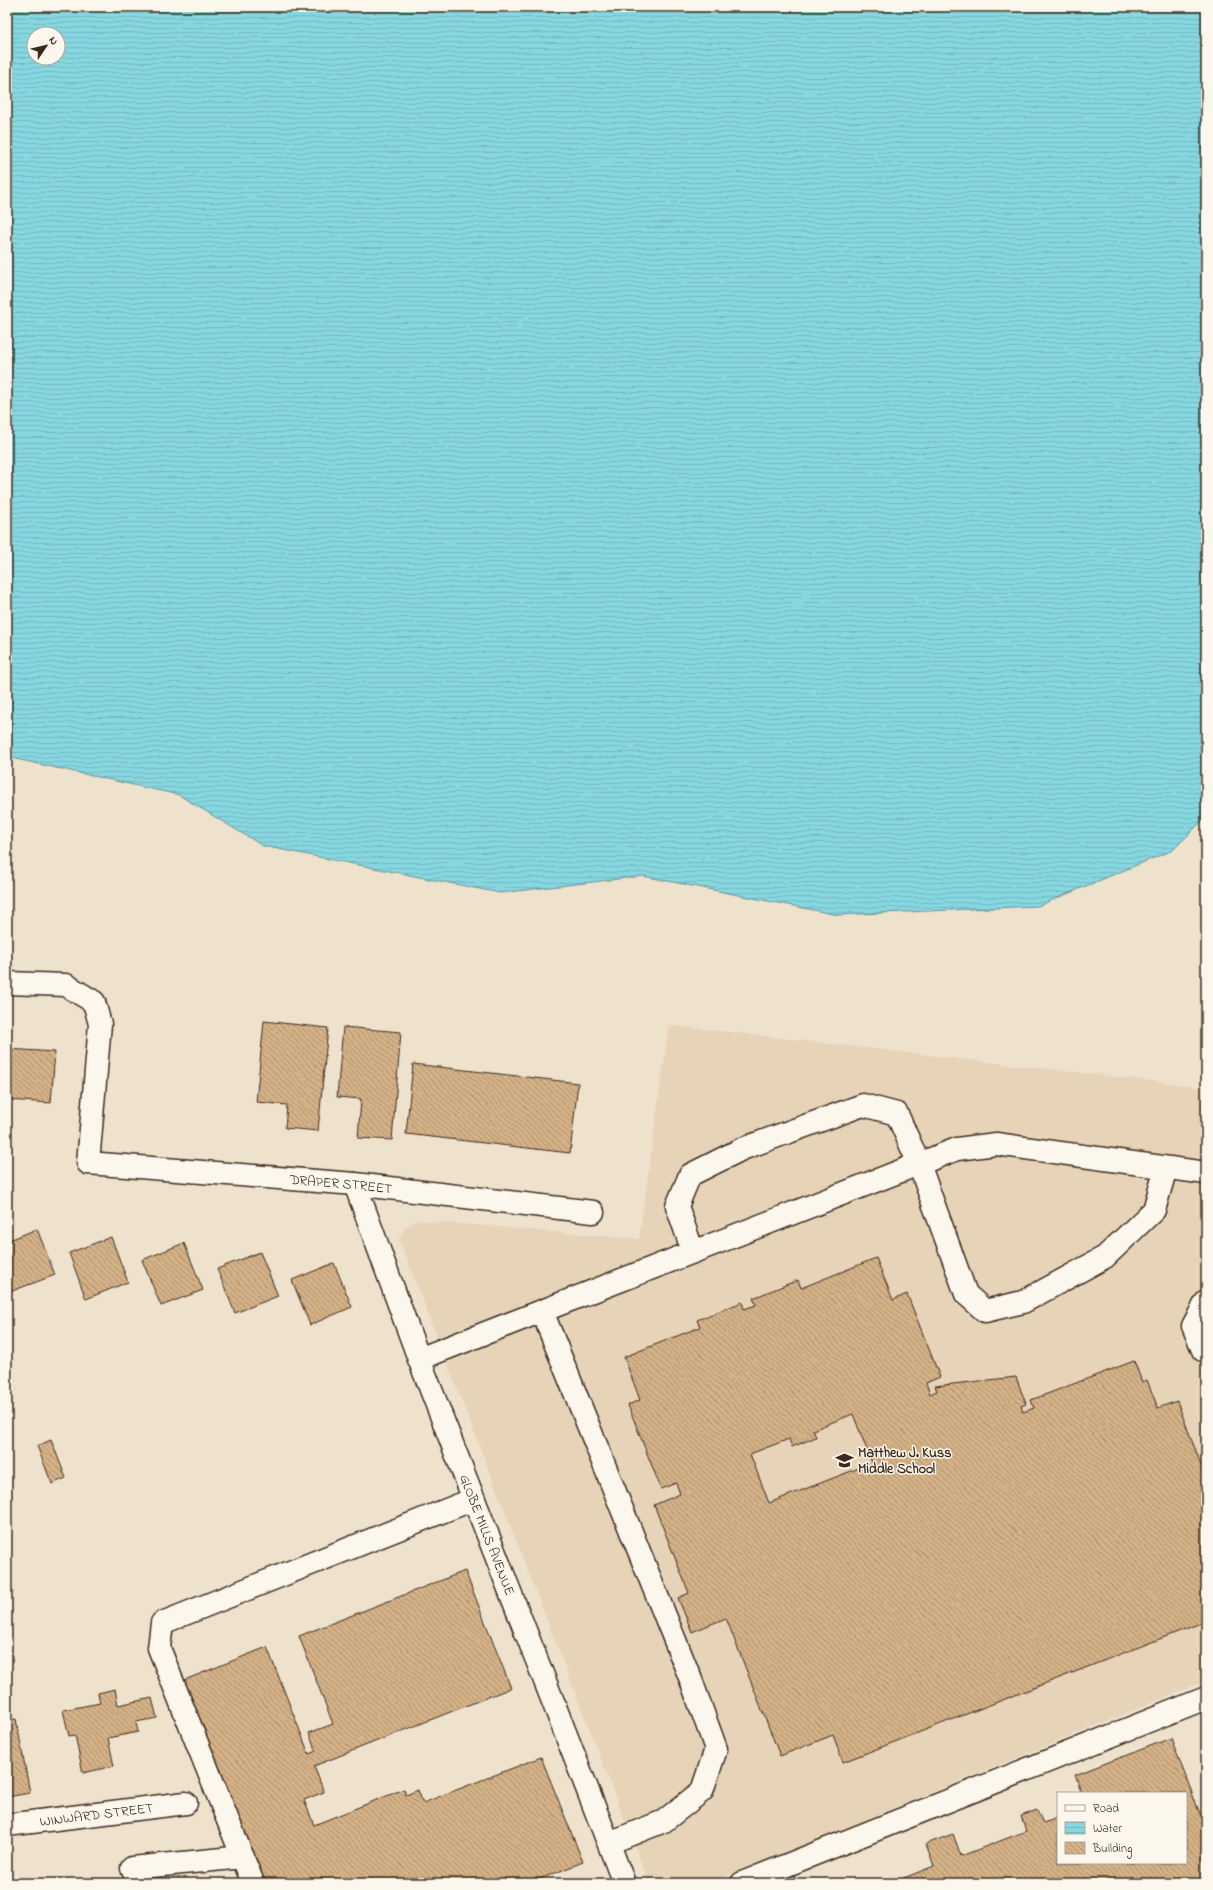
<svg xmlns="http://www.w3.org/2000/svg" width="1213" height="1890" font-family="'Indie Flower',sans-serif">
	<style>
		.built { fill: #e7d3b8 }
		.water { fill: url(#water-rules); stroke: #689292; fill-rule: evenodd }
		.building { fill: url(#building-back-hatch); stroke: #3b2a1e; fill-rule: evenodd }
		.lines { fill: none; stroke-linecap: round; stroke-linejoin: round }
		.minor-casing { stroke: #3b2a1e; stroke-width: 25 }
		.minor { stroke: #fbf7ec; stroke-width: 22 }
		.labels { text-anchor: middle; stroke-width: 3; stroke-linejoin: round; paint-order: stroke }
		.street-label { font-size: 14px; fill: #3b2a1e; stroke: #fbf7ec }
		.poi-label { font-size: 14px; font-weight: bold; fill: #3b2a1e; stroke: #fbf7ec; text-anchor: start }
	</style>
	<defs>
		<pattern id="water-rules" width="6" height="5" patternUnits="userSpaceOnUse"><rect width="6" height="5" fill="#86d7e0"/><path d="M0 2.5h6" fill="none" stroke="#75b9c0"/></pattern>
		<pattern id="building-back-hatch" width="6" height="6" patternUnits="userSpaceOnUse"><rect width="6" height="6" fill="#d4b186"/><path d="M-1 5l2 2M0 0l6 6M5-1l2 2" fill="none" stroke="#ad906d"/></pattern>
	</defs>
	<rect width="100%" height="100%" fill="#efe2cd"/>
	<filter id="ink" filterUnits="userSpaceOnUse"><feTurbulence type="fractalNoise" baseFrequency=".025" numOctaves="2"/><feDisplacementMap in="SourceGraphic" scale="8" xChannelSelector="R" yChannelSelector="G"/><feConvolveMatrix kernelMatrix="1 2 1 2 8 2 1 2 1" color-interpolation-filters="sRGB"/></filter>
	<g filter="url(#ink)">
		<!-- built -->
		<path class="built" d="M669,1025L1171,1083L1206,1089V1681L710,1883H649L399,1239L405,1228L416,1220L639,1239Z"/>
		<!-- water -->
		<path class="water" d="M7,7H1206V817L1173,850L1038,906L838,915L643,876L500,893L263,846L179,795L7,757ZM34,34H58V58H34Z"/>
		<!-- building -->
		<path class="building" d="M264,1021L328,1028L318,1131L285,1128L287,1105L256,1102Z
			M343,1027L401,1032L392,1140L358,1138L361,1099L337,1097Z
			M8,1049L55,1052L51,1103L7,1100Z
			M413,1064L578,1083L570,1153L406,1134Z
			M37,1229L55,1275L12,1291L7,1279V1241Z
			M111,1237L128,1282L86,1299L69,1253Z
			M184,1243L203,1290L161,1306L142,1260Z
			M260,1252L278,1296L235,1313L217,1269Z
			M876,1258L893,1300L907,1294L940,1377L926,1383L930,1394L937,1391L935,1386L1016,1377L1026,1404L1021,1406L1023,1412L1034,1408L1031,1400L1134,1361L1142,1382L1147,1380L1158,1408L1177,1401L1206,1478V1621L843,1762L833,1735L780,1756L726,1618L692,1632L678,1598L689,1593L654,1505L680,1494L676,1483L661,1489L628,1405L640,1400L624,1357L700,1327L697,1320L742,1302L744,1309L756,1305L753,1298L798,1280L801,1288ZM853,1414L872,1463L769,1503L750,1454L789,1439L792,1447L816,1437L813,1430Z
			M334,1263L352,1307L310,1325L292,1280Z
			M51,1440L66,1478L52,1484L37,1446Z
			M465,1571L511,1688L314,1766L324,1792L304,1800L314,1825L404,1789L406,1795L418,1790L423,1803L541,1757L583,1862L530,1883H261L182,1681L267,1647L309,1754L316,1751L309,1733L333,1724L299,1636Z
			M115,1689L118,1705L152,1698L157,1718L136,1722L138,1732L108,1738L114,1766L83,1773L75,1735L69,1736L63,1710L100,1703L98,1693Z
			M16,1719L30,1793L7,1797V1721Z
			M1171,1738L1200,1814L1206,1812V1883H891L934,1866L926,1844L953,1834L961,1856L1026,1831L1021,1816L1037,1810L1043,1823L1058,1818V1863H1186V1793H1082L1075,1775Z
			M793,1872L798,1883H778L776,1878Z"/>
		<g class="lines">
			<defs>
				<g id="minor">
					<path id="s1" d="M7,983L66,985L94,1002L100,1024L88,1163L355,1184L593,1212"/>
					<path id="s2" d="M355,1184L419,1359L624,1883"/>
					<path d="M693,1252L677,1206L690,1175L742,1149L863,1105L897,1114L919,1164L966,1294L985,1311L1023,1302L1105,1257L1154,1210L1166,1168"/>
					<path d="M1206,1302L1193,1326L1203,1350L1206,1351"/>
					<path d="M542,1311L691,1680L716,1749L702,1791L664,1821L609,1843"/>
					<path d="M419,1359L957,1149L996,1144L1206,1173"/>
					<path id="s3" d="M7,1825L186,1803"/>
					<path d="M138,1883L132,1868L243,1857"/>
					<path d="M253,1883L159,1648L162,1623L474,1499"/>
					<path d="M742,1883L1206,1698"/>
				</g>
			</defs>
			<!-- minor casing -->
			<use href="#minor" class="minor-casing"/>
			<!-- minor -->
			<use href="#minor" class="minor"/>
		</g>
	</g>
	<!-- icons -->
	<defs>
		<symbol id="school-bare" viewBox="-9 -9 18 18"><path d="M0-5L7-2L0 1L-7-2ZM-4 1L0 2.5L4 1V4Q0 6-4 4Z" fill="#3b2a1e" stroke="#fbf7ec" stroke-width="2.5" paint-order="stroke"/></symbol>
	</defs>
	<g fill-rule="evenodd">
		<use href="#school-bare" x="832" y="1448" width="25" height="25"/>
	</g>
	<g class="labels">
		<!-- street labels -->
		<g class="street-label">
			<text dy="5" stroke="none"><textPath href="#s1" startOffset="508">DRAPER STREET</textPath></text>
			<text dy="5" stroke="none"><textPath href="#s2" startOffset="375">GLOBE MILLS AVENUE</textPath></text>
			<text dy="5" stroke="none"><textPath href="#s3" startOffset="90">WINWARD STREET</textPath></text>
		</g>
		<!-- poi labels -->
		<g class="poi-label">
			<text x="858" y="1457">Matthew J. Kuss<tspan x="858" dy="16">Middle School</tspan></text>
		</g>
	</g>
	<!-- margin -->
	<rect width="1213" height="1890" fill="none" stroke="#fbf7ec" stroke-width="24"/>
	<rect x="12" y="12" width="1189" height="1866" fill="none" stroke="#3b2a1e" stroke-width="1.5" filter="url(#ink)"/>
	<!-- legend -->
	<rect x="1057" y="1792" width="130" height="72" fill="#fbf7ec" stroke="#aea59a"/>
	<rect x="1065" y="1805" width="20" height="6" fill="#fbf7ec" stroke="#aea59a"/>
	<text x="1093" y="1812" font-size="12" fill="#3b2a1e">Road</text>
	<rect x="1065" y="1822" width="20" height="12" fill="url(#water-rules)" stroke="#aea59a"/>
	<text x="1093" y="1832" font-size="12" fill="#3b2a1e">Water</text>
	<rect x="1065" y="1842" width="20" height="12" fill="url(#building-back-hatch)" stroke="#aea59a"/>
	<text x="1093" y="1852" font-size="12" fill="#3b2a1e">Building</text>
	<!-- north arrow -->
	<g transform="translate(46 46) rotate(55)"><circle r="19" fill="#fbf7ec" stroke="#aea59a"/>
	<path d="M0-3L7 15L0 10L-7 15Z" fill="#3b2a1e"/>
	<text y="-6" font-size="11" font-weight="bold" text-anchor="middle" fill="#3b2a1e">N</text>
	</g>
</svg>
